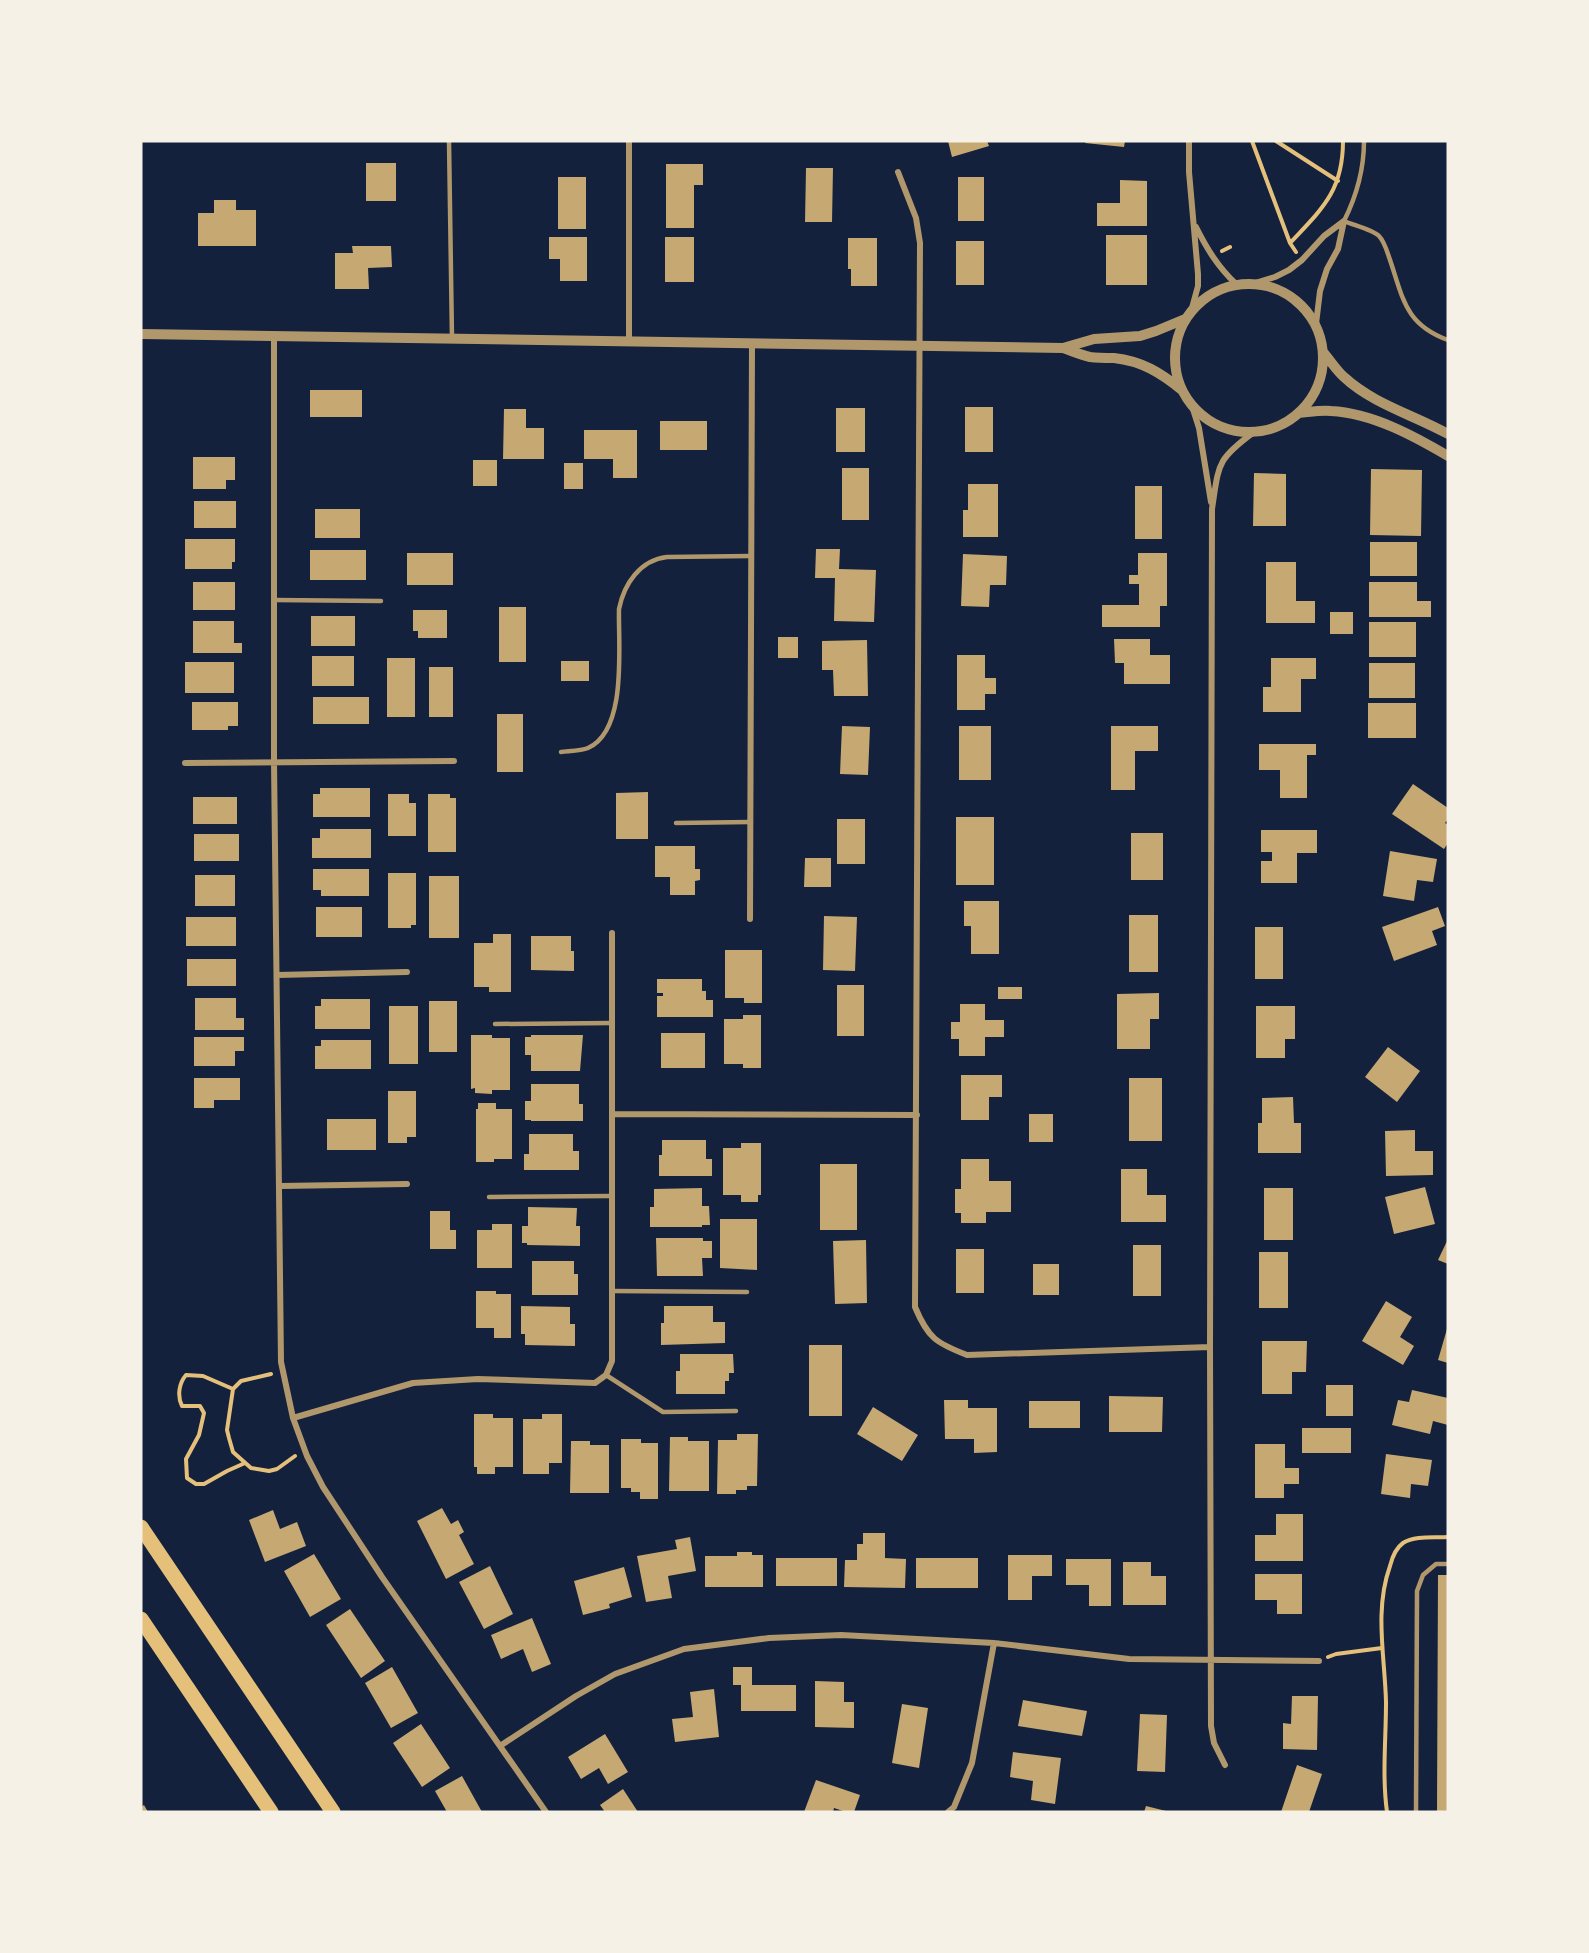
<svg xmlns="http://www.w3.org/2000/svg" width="1589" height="1953" font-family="'IBM Plex Sans',sans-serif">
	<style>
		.building { fill: #c6a872 }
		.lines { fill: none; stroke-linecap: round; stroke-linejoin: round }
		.path { stroke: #e5c07b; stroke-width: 4 }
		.service { stroke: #b1986c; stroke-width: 4.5 }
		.minor { stroke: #b1986c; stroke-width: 6 }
		.tertiary { stroke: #b1986c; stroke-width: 10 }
		.motorway { stroke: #e5c07b; stroke-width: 15 }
	</style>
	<rect width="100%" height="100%" fill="#14213d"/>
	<!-- building -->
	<path class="building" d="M948,141H987L989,146L952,157Z
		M1086,141H1125L1124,147L1085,143Z
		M366,163H396V201H366Z
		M666,164H703V185H694V228H666Z
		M806,168H833L832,222H805Z
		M558,177H586V229H558Z
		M958,177H984V221H958Z
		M1120,180L1147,181V226H1097V203H1120Z
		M214,200H236V210H256V246H198V213H214Z
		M1106,235H1147V285H1106Z
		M549,237H587V281H560V259H549Z
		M665,237H694V282H665Z
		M848,238H877V286H851V269H848Z
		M956,241H984V285H956Z
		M352,246H391L392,267L368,268L369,289H335V253H353Z
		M310,390H362V417H310Z
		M965,407H993V452H965Z
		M836,408H865V452H836Z
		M504,409H526V428H544V459H503Z
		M660,421H707V450H660Z
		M584,430H637V478H613V459H584Z
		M193,457H235V480H226V489H193Z
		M473,460H497V486H473Z
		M564,463H583V489H564Z
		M842,468H869V520H842Z
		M1371,469L1422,470L1421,536L1370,535Z
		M1254,473L1286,474V526H1253Z
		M968,484H998V537H963V510H968Z
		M1135,486H1162V539H1135Z
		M194,501H236V528H194Z
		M315,509H360V538H315Z
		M185,539H235V562H232V569H185Z
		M1370,542H1417V576H1370Z
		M816,549H840L839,569L876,570L874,622L834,621L835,578H815Z
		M310,550H366V580H310Z
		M407,553H453V585H407Z
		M1138,553H1167V606H1160V627H1102V605H1139V584H1129V575H1138Z
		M963,554L1007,556L1006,585H990L989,607L961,606Z
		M1266,562H1296V601H1315V623H1266Z
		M193,582H235V610H193Z
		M1369,582H1417V601H1431V617H1369Z
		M499,607H526V662H499Z
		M413,610H447V638H418V631H413Z
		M1330,612H1353V634H1330Z
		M311,616H355V646H311Z
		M193,621H234V643H242V653H193Z
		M1369,622H1416V657H1369Z
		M778,637H798V658H778Z
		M1114,639H1150V655H1170V684H1124V663H1115Z
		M867,640L868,696H834L833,670H822V641Z
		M957,655H985V678H996V694H985V710H957Z
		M312,656H354V686H312Z
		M387,658H415V717H387Z
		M1271,658H1316V679H1301V712H1263V687H1271Z
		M561,661H589V681H561Z
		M185,662H234V693H185Z
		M1369,663H1415V698H1369Z
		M429,667H453V717H429Z
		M313,697H369V724H313Z
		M192,702H238V726H228V730H192Z
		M1368,703H1416V738H1368Z
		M497,714H523V772H497Z
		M842,726L870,727L868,775L840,774Z
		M959,726H991V780H959Z
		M1111,726H1158V751H1135V790H1111Z
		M1259,744H1316V755H1307V798H1280V770H1259Z
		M1413,784L1448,808V819L1445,823L1448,825V843L1444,849L1392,814Z
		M320,788H370V817H313V794H320Z
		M648,792V839H616V793Z
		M388,794H409V803H416V836H388Z
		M428,794H450V798H456V852H428Z
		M193,797H237V824H193Z
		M956,817H994V885H956Z
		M837,819H865V864H837Z
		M320,829H371V858H312V838H320Z
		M1261,830H1317V853H1297V883H1261V861H1272V852H1261Z
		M1131,833H1163V880H1131Z
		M194,834H239V861H194Z
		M655,846H695V869H700V880L695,881V895H670V877H655Z
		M1390,851L1437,859L1433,882L1417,880L1414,901L1383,896Z
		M805,858H831V887H804Z
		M313,869H369V896H321V890H313Z
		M388,873H416V925H411V928H388Z
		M195,875H235V906H195Z
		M429,876H459V938H429Z
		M964,901H999V954H971V926H964Z
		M316,907H362V937H316Z
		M1438,907L1445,926L1432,931L1437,945L1394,961L1382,927Z
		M1129,915H1158V972H1129Z
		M824,916L857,917L855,971L823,970Z
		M186,917H236V946H186Z
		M1255,927H1283V979H1255Z
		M493,934H511V992H489V987H474V943H493Z
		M531,936H571V951H574V971L531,970Z
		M725,950H762V1003H744V998H725Z
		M187,959H236V986H187Z
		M657,979H702V991H706V1000H713V1017H657V996H663V993H657Z
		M837,985H864V1036H837Z
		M998,987H1022V999H998Z
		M1159,993V1019H1150V1049H1117V994Z
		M195,998H236V1018H244V1030H195Z
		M321,999H370V1029H315V1006H321Z
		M429,1001H457V1052H429Z
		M960,1004H985V1020H1004V1037H985V1056H959V1039H951V1022H960Z
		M389,1006H418V1064H389Z
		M1256,1006H1295V1039H1285V1058H1256Z
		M743,1015H761V1068H743V1064H724V1019H743Z
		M661,1033H705V1068H661Z
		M471,1035H492V1038H510V1090H492V1094L475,1093V1088L471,1089Z
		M531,1035H583L580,1071H531V1055H525V1037H531Z
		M194,1037H244V1051H235V1066H194Z
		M321,1040H371V1069H315V1046H321Z
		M1388,1047L1420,1071L1397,1102L1365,1077Z
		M961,1075H1002V1097H989V1120H961Z
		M194,1078H240V1100H214V1108H194Z
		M1129,1078H1162V1141H1129Z
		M531,1084H579V1104H583V1121H531V1120H525V1101H531Z
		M388,1091H416V1137H407V1143H388Z
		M1293,1097L1294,1123H1301V1153H1258V1123H1262V1098Z
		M478,1103H496V1109H512V1159H494V1162H476V1109H478Z
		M1029,1114H1053V1142H1029Z
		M327,1119H376V1150H327Z
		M1415,1130V1151H1433V1175L1386,1176L1385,1131Z
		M529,1134H573V1151H579V1170H524V1154H529Z
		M662,1140H706V1159H712V1176H659V1155H662Z
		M741,1143H761V1195H758V1202H741V1195H723V1148H741Z
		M961,1159H989V1181H1011V1212H986V1223H961V1213H955V1189H961Z
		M820,1164H857V1230H820Z
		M1121,1169H1147V1195H1166V1222H1121Z
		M1425,1187L1435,1224L1394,1234L1385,1197Z
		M702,1188V1206H709L710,1225H702V1227H650V1207H654V1189Z
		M1264,1188H1293V1240H1264Z
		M528,1207L577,1208L576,1226H580V1246L527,1245V1243H522V1226H528Z
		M430,1211H450V1230H456V1249H430Z
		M720,1219H757V1270L720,1268Z
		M492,1224H512V1268H477V1230H492Z
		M656,1238H703V1241H712V1258H702L703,1276H657Z
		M1448,1239V1264L1438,1260Z
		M866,1240L867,1303L835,1304L833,1241Z
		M1133,1245H1161V1296H1133Z
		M956,1249H984V1293H956Z
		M1259,1252H1288V1308H1259Z
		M532,1261H574V1274H578V1295H532Z
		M1033,1264H1059V1295H1033Z
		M476,1291H496V1294H511V1338H494V1328H476Z
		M1386,1301L1412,1317L1400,1337L1414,1346L1403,1365L1362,1341Z
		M521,1306L570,1307V1324H575V1346L525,1345V1334H521Z
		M664,1306H713V1322H725V1343L661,1345V1323H664Z
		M1447,1329H1448V1363L1438,1360Z
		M1262,1341H1307L1306,1372H1292V1394H1262Z
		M809,1345H842V1416H809Z
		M680,1354H733L734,1373H729V1381H725V1394H676V1371H680Z
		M1326,1385H1353V1416H1326Z
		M1412,1390L1448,1398V1425L1433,1421L1430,1434L1392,1425L1398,1400L1409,1402Z
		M1109,1396L1163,1397L1162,1432H1109Z
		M944,1400H968V1408H997V1452L974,1453V1439H945Z
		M1029,1401H1080V1428H1029Z
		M873,1407L918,1435L902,1461L857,1434Z
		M474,1414H493V1418H513V1467H495V1474H477V1467H474Z
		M542,1414H562V1463H549V1474H523V1419H542Z
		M1302,1428H1351V1453H1302Z
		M737,1434H758L757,1486H747V1490H736V1494H717L718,1440H737Z
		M670,1437H688V1441H709V1491H669Z
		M621,1439H641V1443H658V1499H640V1492H631V1488H621Z
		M571,1441H590V1445H609V1493H570Z
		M1255,1444H1285V1468H1299V1484H1284V1498H1255Z
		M1386,1454L1432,1460L1428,1486L1411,1484L1410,1498L1381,1494Z
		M442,1508L451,1524L458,1520L464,1532L459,1535L474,1564L446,1579L417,1521Z
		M273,1510L280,1529L297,1522L306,1546L265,1562L249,1520Z
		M1276,1514H1303V1561H1255V1535H1276Z
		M863,1533H885V1558L906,1559L905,1588L844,1587L845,1560H857V1544H863Z
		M690,1537L696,1571L668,1576L672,1598L646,1602L637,1556L677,1549L675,1540Z
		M737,1552H752V1555H763V1587H705V1556H737Z
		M314,1554L341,1599L310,1617L284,1571Z
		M1008,1555H1052V1576H1032V1600H1008Z
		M776,1558H837V1586H776Z
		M916,1558H978V1588H916Z
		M1066,1559H1111V1606H1089V1585H1066Z
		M1123,1562H1151V1576H1166V1605H1123Z
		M490,1566L513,1614L484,1629L459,1582Z
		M624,1567L632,1597L609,1604L610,1608L583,1615L574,1581Z
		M1255,1574H1302V1614H1277V1600H1255Z
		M1438,1575H1448V1812H1437Z
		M350,1609L385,1661L361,1678L326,1625Z
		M532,1618L551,1664L532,1672L523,1649L501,1659L491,1635Z
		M392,1667L418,1713L391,1728L365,1683Z
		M733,1667H752V1685H796V1711H741V1685H733Z
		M815,1681L844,1682V1702H854V1728L815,1727Z
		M714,1689L719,1737L675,1742L672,1719L693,1717L690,1692Z
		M1292,1696H1318L1317,1750L1283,1749V1723L1291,1724Z
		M1023,1700L1087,1711L1082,1736L1018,1726Z
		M902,1704L928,1708L919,1768L892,1763Z
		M1140,1714L1167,1715L1165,1772L1137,1771Z
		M421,1724L450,1768L422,1787L393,1743Z
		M605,1734L628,1772L608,1784L599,1768L581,1779L568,1757Z
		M1013,1752L1061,1758L1055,1804L1031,1800L1033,1781L1010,1777Z
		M1297,1765L1322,1774L1309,1812H1281Z
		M462,1776L482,1812H447L435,1791Z
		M816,1780L860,1795L854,1812H846L834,1808L833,1812H804Z
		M623,1789L638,1812H605L600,1805Z
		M144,1805L148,1812H141V1807Z
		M1146,1806L1166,1811V1812H1144Z"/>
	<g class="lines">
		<!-- path -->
		<path class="path" d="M1252,141L1290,243L1296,252
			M1276,141L1338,181
			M1290,243C1322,209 1343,191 1343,141
			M1222,251L1230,247
			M271,1374L241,1381L233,1389L227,1430L229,1438L233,1452L251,1468L269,1471L277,1469L295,1456
			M233,1389L203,1376L186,1375C179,1383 177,1396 182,1406H200L204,1413L199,1435L186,1459L187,1478L196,1484H204L227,1471L245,1463
			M1328,1657L1336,1654L1382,1648
			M1387,1812C1382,1776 1386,1739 1386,1702C1385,1657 1374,1611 1390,1566C1392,1558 1396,1548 1403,1543C1415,1535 1435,1538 1448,1537"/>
		<!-- service -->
		<path class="service" d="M449,141L452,339
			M1364,141C1364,170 1357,195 1344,221C1353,225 1373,230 1379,236C1384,241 1387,251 1389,257C1403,297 1404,324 1448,340
			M274,600L381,601
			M561,752C569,751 581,751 588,748C628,730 618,645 619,609C624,584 640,560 667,557L751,556
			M676,823L750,822
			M495,1024L612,1023
			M489,1197L612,1196
			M612,1291L747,1292
			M606,1375L663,1412L736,1411
			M1416,1812L1417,1591L1423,1575L1436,1564H1448"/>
		<!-- minor -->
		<path class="minor" d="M1189,141V172L1198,274V286L1192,308
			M898,172L916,218L920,243L915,1307C928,1338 936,1343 967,1355L1210,1347
			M1196,227C1207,249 1218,267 1236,284
			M1255,283L1275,277L1289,270L1302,260L1324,236L1344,221
			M1316,324L1320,291L1327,269L1338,249L1344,221
			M274,337V762L281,1362L293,1418L307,1456L323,1487L382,1577L546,1812
			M629,341V141
			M1192,406L1199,428L1211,502
			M185,763L454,761
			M750,919L752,343
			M277,975L407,972
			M612,1114L917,1115
			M280,1186L407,1184
			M293,1418L413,1383L478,1379L595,1383L606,1375L612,1361V933
			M500,1746L576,1696L615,1674L684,1649L769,1638L841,1635L994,1643L1129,1659L1319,1661
			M1225,1765L1214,1743L1211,1726L1210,1347L1212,509C1219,464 1216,460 1254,432
			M948,1812L954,1807L972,1763L994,1643"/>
		<!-- tertiary -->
		<path class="tertiary" d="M1175 358a74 74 0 1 1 148 0a74 74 0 1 1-148 0Z
			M141,334L1063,348C1072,351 1081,355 1090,357C1098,358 1106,358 1114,358C1142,361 1161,373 1182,390
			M1063,348L1094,339L1140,336L1156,331L1185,319
			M1323,352C1330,360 1336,370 1344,377C1373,404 1414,415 1448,434
			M1299,413C1310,412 1321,410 1331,411C1372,413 1414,436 1448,456"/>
		<!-- motorway -->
		<path class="motorway" d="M141,1527L333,1812
			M141,1619L271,1812"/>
	</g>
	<!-- border -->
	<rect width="1589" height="1953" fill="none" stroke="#f6f1e7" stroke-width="285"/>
</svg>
